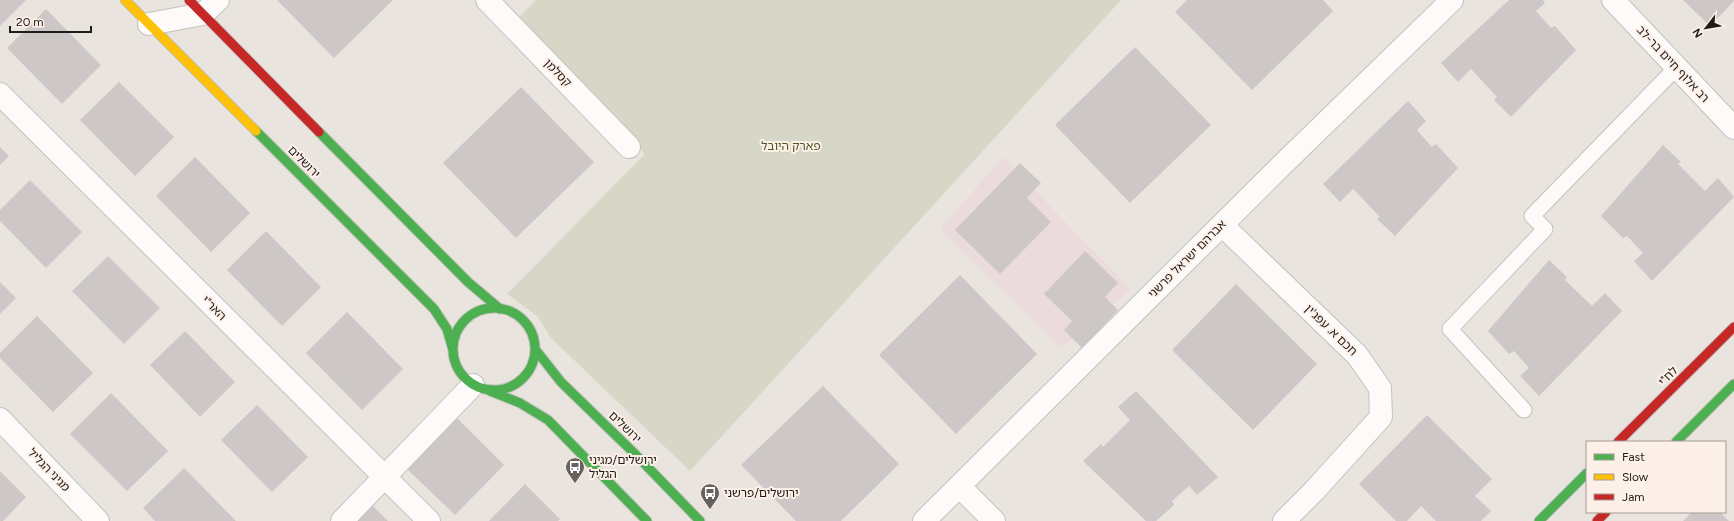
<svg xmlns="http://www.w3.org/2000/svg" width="1734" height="521" font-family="Figtree,'Noto Sans Hebrew',sans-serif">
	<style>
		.education { fill: #ecdbdc }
		.green { fill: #d6d7c7 }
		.building { fill: #cdc8c7 }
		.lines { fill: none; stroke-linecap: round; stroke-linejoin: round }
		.lane-casing { stroke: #c5c1bc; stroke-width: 17 }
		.street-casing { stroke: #c5c1bc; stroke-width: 24 }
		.fast-casing { stroke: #c5c1bc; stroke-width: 11 }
		.slow-casing { stroke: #c5c1bc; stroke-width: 11 }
		.jam-casing { stroke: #c5c1bc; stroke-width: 11 }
		.lane { stroke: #fcfbfa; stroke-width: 15 }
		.street { stroke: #fcfbfa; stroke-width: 22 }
		.fast { stroke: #4caf50; stroke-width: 9 }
		.slow { stroke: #ffc107; stroke-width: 9 }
		.jam { stroke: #c62828; stroke-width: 9 }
		.labels { text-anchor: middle; stroke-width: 4; stroke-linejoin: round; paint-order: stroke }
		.street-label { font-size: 12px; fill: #1f1b18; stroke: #fdf0e8 }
		.park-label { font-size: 12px; fill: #4d5920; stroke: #fdf0e8 }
		.poi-label { font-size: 12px; fill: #1f1b18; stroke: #fdf0e8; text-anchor: start }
	</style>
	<rect width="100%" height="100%" fill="#eae4df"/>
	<!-- education -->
	<path class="education" d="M1003,157L1131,290L1061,348L940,229Z"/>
	<!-- green -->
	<path class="green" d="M536,0H1121L690,471L551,338L537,316L507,294L645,154L516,20Z"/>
	<!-- building -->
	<path class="building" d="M0,0H26L0,26Z
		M277,0H393L334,58Z
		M1187,0H1323L1333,11L1252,90L1175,12Z
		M1509,0H1543L1545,3L1536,11L1551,28L1555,26L1576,50L1511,117L1494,100L1497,97L1471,69L1458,82L1441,63Z
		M1683,0H1734V1L1710,26Z
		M46,9L101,65L62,104L7,48Z
		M1135,47L1211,125L1130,203L1055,125Z
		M119,82L174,137L135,176L80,120Z
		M521,87L594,162L516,238L443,163Z
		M1408,101L1426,121L1417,130L1432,147L1436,144L1458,168L1395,236L1377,219L1380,217L1353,189L1340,202L1323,184Z
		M1663,145L1681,162L1678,164L1705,191L1718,178L1734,197L1652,281L1634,261L1643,253L1627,236L1623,238L1601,216Z
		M0,147L9,156L0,165Z
		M195,157L250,213L211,252L156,196Z
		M1020,163L1041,183L1027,198L1051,222L1000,274L955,230Z
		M30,180L82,232L46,268L0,221V210Z
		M266,231L321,287L282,326L227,270Z
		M1085,251L1118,283L1105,297L1118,310L1082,348L1064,330L1072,321L1044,294Z
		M108,256L160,308L124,344L72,291Z
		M1549,260L1567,277L1565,280L1592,306L1605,293L1622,311L1539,396L1520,376L1529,368L1514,351L1509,354L1488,331Z
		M960,275L1037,354L956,434L879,355Z
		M0,282L16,298L0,314Z
		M1236,284L1317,364L1253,430L1172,350Z
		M347,312L403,369L362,410L306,353Z
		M37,316L93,373L53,412L0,358V353Z
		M185,331L235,382L200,417L150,365Z
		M823,386L899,464L841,521H796L741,465Z
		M1136,391L1218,477L1197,495L1189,486L1172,501L1174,505L1156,521H1146L1083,461L1101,444L1103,447L1130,420L1118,407Z
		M111,393L168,451L127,491L70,434Z
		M257,405L308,457L272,492L221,440Z
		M1427,415L1492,479L1475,496L1491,511L1481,521H1436L1421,506L1407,521H1396L1359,484Z
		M457,418L504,465L455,515L407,469Z
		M184,468L236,521H155L143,508Z
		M0,471L26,497L3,521H0Z
		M525,484L560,519L558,521H489Z
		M372,505L388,521H357Z
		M1692,512H1720L1729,521H1683Z"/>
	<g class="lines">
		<defs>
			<path id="lane" d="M1524,410L1450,329L1545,229L1532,216L1676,68"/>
			<path id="street" d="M487,0L629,147
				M1613,0L1734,128
				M149,24L203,14L218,0
				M0,94L429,521
				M1222,225L1357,355L1380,388L1381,417L1314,491L1284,521
				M0,419L98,521
				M959,486L994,521
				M342,521L473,385
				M924,521L1281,166L1452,0"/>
			<path id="fast" d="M256,131L434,309L447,329L453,350
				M319,132L468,282L500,309
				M453 349a41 41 0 1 1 82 0a41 41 0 1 1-82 0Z
				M535,349L561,382L635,454L700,521
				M490,391L520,403L548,420L647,521
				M1676,442L1734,384
				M1539,521L1587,473"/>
			<path id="slow" d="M125,0L256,131"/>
			<path id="jam" d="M189,0L319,132
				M1618,442L1734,327
				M1597,521L1606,512"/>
		</defs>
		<!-- lane casing -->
		<use href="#lane" class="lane-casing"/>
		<!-- street casing -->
		<use href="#street" class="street-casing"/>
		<!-- fast casing -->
		<use href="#fast" class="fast-casing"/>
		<!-- slow casing -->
		<use href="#slow" class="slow-casing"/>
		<!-- jam casing -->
		<use href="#jam" class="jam-casing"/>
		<!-- lane -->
		<use href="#lane" class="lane"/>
		<!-- street -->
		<use href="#street" class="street"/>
		<!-- fast -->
		<use href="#fast" class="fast"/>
		<!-- slow -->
		<use href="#slow" class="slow"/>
		<!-- jam -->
		<use href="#jam" class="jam"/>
	</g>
	<!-- icons -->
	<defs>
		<symbol id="bus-pin" viewBox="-11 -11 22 30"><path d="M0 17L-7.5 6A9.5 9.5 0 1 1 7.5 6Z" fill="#66615e" stroke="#fdf0e8"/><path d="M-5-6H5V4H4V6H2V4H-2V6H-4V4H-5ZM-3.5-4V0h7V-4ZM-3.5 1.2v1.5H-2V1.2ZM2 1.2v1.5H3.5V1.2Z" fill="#fff"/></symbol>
	</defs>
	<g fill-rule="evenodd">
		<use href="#bus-pin" x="564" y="456" width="22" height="30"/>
		<use href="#bus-pin" x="699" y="482" width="22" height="30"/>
	</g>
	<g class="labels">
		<!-- street labels -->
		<g class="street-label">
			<text transform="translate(1673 64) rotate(47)" y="4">רב אלוף חיים בר-לב</text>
			<text transform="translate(558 73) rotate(46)" y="4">קסלמן</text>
			<text transform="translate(304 162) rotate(45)" y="4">ירושלים</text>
			<text transform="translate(1187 259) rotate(-45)" y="4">אברהם ישראל פרשני</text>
			<text transform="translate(214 308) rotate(45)" y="4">האר"י</text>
			<text transform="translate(1331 330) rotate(44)" y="4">חכם א. עפג'ין</text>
			<text transform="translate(1668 376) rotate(-45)" y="4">לח"י</text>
			<text transform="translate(625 427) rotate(44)" y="4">ירושלים</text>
			<text transform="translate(49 470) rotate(46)" y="4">מגיני הגליל</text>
		</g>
		<!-- park labels -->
		<g class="park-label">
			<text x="791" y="150">פארק היובל</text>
		</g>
		<!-- poi labels -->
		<g class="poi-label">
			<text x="589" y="464">ירושלים/מגיני<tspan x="589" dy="14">הגליל</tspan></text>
			<text x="724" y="497">ירושלים/פרשני</text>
		</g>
	</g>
	<!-- legend -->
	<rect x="1586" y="441" width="140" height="72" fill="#fdf0e8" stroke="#a49b95"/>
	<rect x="1594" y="454" width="20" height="6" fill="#4caf50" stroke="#a49b95"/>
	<text x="1622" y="461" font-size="12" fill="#1f1b18">Fast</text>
	<rect x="1594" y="474" width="20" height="6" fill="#ffc107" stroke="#a49b95"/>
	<text x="1622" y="481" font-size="12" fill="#1f1b18">Slow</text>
	<rect x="1594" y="494" width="20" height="6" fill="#c62828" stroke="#a49b95"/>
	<text x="1622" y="501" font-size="12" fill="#1f1b18">Jam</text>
	<!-- north arrow -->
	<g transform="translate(1706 28) rotate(239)" stroke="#fdf0e8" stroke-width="3" paint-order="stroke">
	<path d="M0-3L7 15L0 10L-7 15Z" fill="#1f1b18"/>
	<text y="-6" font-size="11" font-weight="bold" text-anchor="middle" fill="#1f1b18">N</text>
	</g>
	<!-- scale -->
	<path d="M10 26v6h81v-6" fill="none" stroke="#1f1b18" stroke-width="2"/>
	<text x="16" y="26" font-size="12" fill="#1f1b18" stroke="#fdf0e8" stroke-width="3" paint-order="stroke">20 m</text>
</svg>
